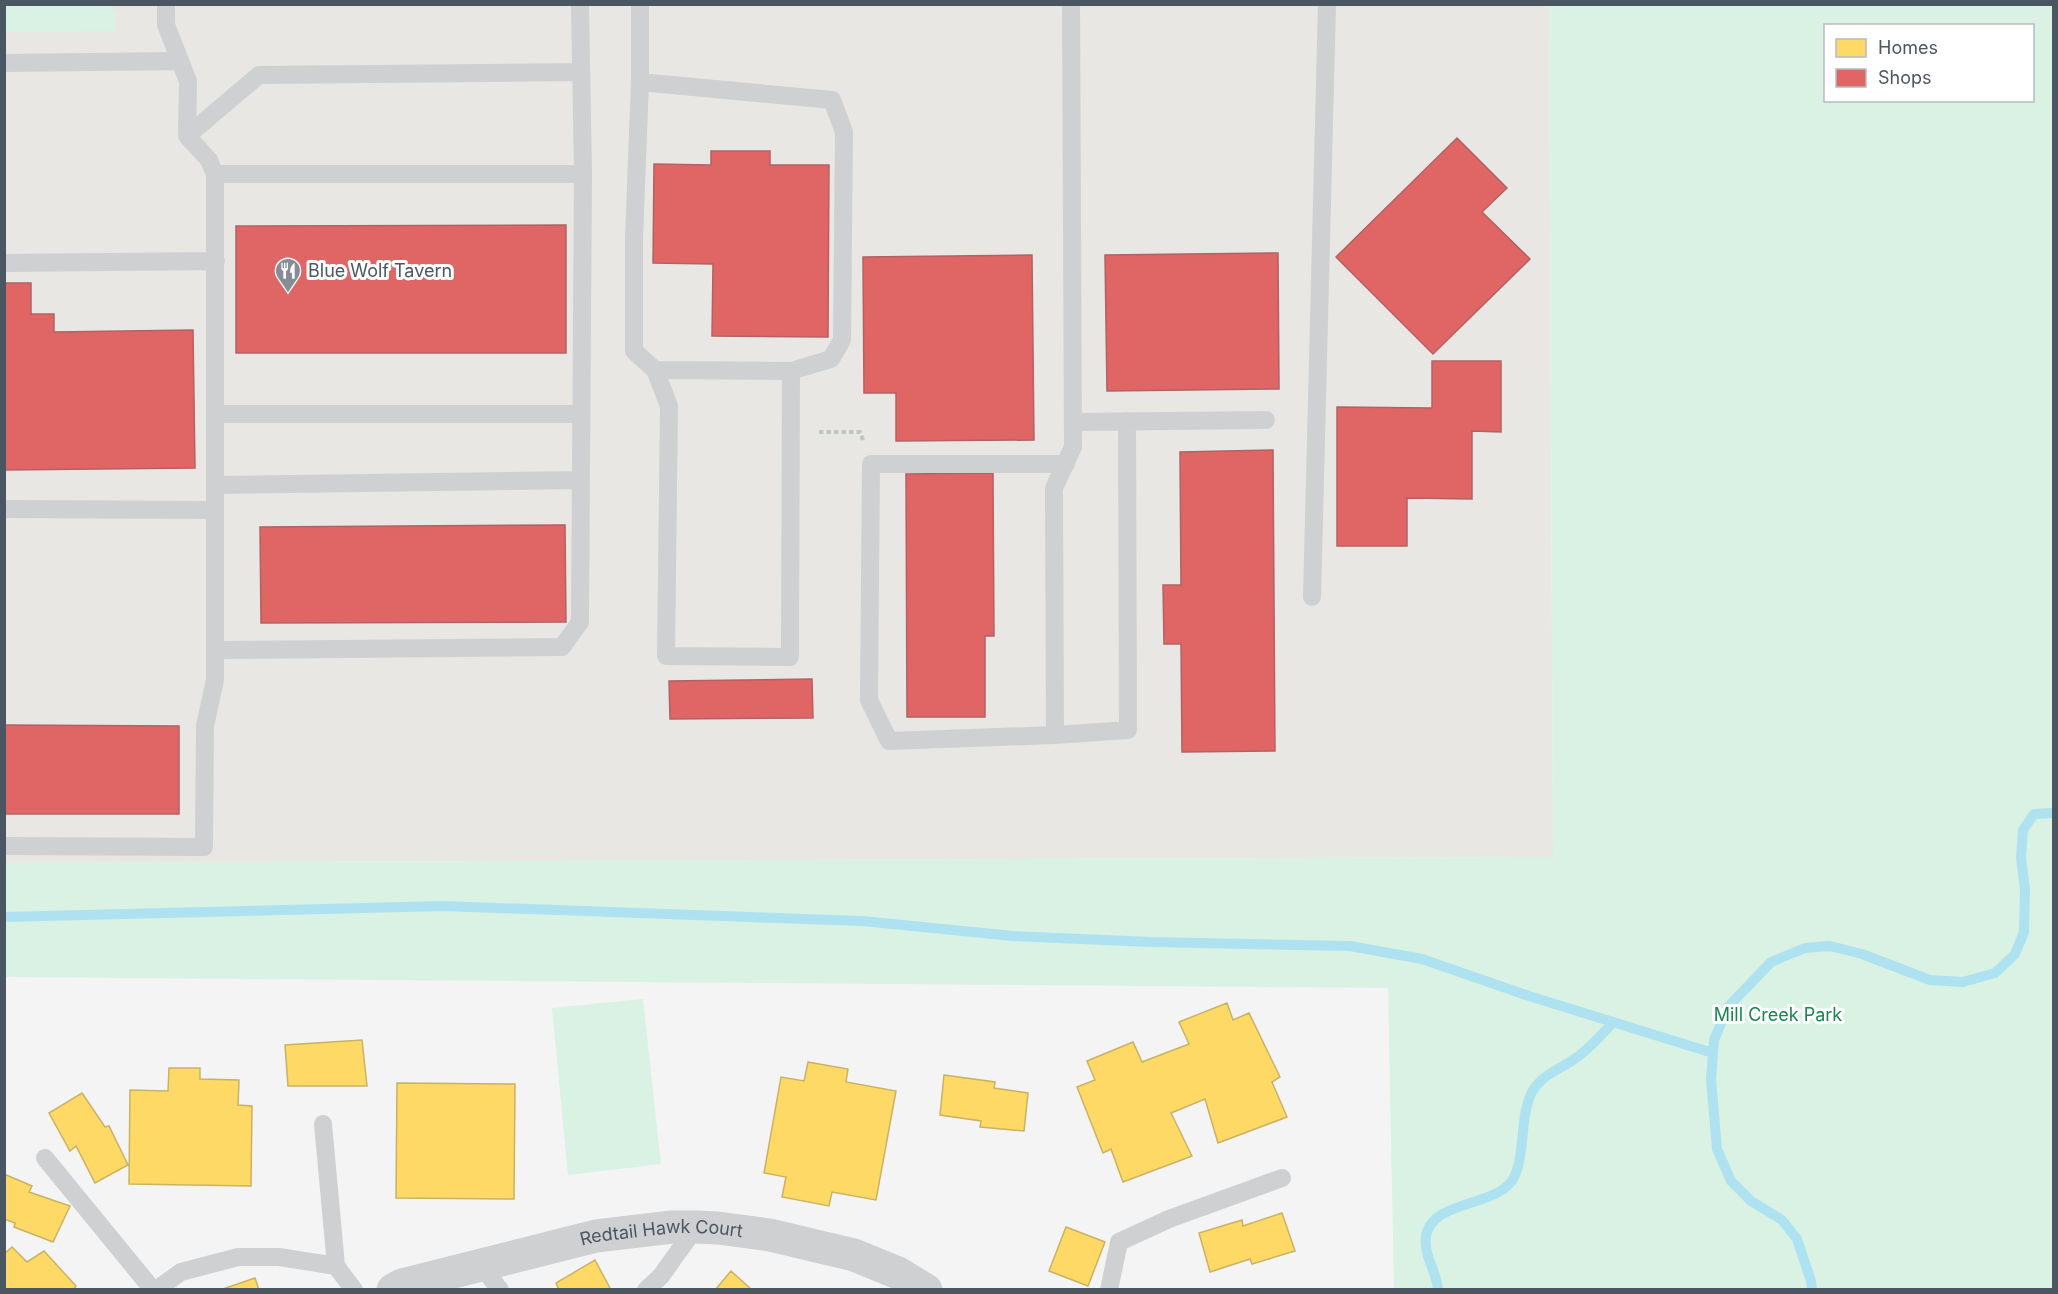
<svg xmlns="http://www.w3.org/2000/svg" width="2058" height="1294" font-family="Inter,sans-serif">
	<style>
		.commercial { fill: #e8e7e3 }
		.green { fill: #d9f2e3; fill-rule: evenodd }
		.homes { fill: #ffd966; stroke: #c9b264; stroke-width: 1.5 }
		.shops { fill: #e06666; stroke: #b36164; stroke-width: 1.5 }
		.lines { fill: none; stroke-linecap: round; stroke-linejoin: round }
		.stream { stroke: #aee2f0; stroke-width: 10 }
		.path { stroke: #bcc7c4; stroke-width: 4; stroke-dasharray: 4.5 3; stroke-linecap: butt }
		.lane { stroke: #ced0d2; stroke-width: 18 }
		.street { stroke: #ced0d2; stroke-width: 33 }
		.labels { text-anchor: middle; stroke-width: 6; stroke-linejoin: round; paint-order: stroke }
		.poi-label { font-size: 18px; fill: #4a5661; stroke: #fff; text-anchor: start }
		.park-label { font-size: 18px; fill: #17864f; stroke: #fff }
		.street-label { font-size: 18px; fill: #4a5661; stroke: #fff }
	</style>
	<rect width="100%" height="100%" fill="#f4f4f4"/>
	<!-- commercial -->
	<path class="commercial" d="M4,5H1549L1553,857L5,863Z"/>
	<!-- green -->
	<path class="green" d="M4,5H108L116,12V31L5,32Z
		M1549,5H2053V1289H1394L1388,988L5,977V863L1553,857ZM1826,26H2032V100H1826Z
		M643,999L661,1164L568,1175L552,1008Z"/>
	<!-- homes -->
	<path class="homes" d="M1227,1003L1233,1020L1249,1013L1280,1077L1272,1082L1287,1117L1218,1143L1205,1099L1171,1113L1192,1156L1123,1182L1111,1149L1103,1153L1077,1087L1095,1080L1087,1061L1133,1042L1142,1062L1189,1044L1179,1022Z
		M362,1040L367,1086H288L285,1045Z
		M808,1062L848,1069L846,1082L896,1091L876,1200L832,1192L829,1206L782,1197L786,1177L764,1173L781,1077L804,1081Z
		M169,1068H200V1079L239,1080L238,1105L252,1106L251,1186L129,1184L130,1090L168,1091Z
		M944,1075L995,1082L994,1088L1028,1093L1024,1131L980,1127L981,1121L940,1115Z
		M397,1083L515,1084L514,1199L396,1198Z
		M82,1093L105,1127L109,1126L128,1165L95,1183L76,1146L70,1151L49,1113Z
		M4,1174L32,1186L29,1192L70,1206L53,1242L14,1227L15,1223L4,1219Z
		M1282,1213L1295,1251L1252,1264L1250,1259L1210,1272L1199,1233L1242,1220L1243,1226Z
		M1066,1227L1105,1242L1088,1286L1049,1271Z
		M12,1247L27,1262L44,1251L76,1286L73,1290H4V1254Z
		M595,1260L611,1290H559L556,1283Z
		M731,1271L752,1290H715Z
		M255,1278L259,1290H220Z"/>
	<!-- shops -->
	<path class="shops" d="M1457,138L1507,188L1482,212L1530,259L1433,354L1336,257Z
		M711,151H770V165H829L828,337L712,336L713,264L653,263L654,164L711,165Z
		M566,225V353H236V226Z
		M1278,253L1279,389L1107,391L1105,255Z
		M1032,255L1034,440L896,441V393H864L863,257Z
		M4,283H31V314H54V332L193,330L195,468L4,470Z
		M1432,361H1501V432L1472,431V499L1407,498V546H1337V407L1432,408Z
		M1273,450L1275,751L1182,752L1181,644H1164L1163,585H1181L1180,452Z
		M993,473L994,636H985V717H907L906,474Z
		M565,525L566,622L261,623L260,527Z
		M812,679L813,718L670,719L669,681Z
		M4,725L179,726V814H4Z"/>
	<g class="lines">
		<!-- stream -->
		<path class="stream" d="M4,917L443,906L862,921L1013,936L1151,942L1350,946L1422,959L1529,996L1713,1053
			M1438,1290C1437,1271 1423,1256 1426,1236C1432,1201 1491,1207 1511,1182C1526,1162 1519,1120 1531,1094C1540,1076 1558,1070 1573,1060C1588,1050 1601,1036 1613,1022
			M1812,1290L1811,1281L1797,1239L1782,1220L1751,1201L1731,1181L1717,1149L1711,1079L1714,1040L1728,1007L1771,962L1805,948L1830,946L1862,954L1930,980L1963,982L1995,973L2015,954L2024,932L2025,889L2021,858L2023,830L2034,814L2054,813"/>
		<!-- path -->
		<path class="path" d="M819,432H860L863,440"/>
		<!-- lane -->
		<path class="lane" d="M640,4V82L634,238V351L655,370L669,406L666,656L790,657L791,371
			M4,63L180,61
			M640,82L832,100L844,132L842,340L831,359L791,371L655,370
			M187,136L259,75L581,72
			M215,174H583
			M4,263L216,261
			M216,414H581
			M1074,422L1266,420
			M1066,464H871L869,700L889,741L1055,735L1128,730L1127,421
			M216,485L581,480
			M4,509L215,510
			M1312,597L1327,4
			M215,650L562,647L580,622L583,174L580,4
			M1055,735L1054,488L1073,447L1071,4
			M4,846L204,847L205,726L215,680V174L209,160L187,136L188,81L166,25V4
			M323,1124L336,1266
			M45,1158L153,1290
			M481,1265L500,1290
			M156,1290L181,1272L238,1257H279L336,1266L354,1290
			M646,1290L661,1276L696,1227
			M1109,1290L1119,1242L1169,1219L1282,1178"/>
		<!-- street -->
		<path class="street" id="s1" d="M393,1290L402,1285L596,1236L672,1227H696L718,1228L770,1235L854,1255L898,1273L926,1290"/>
	</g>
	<!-- icons -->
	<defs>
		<symbol id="restaurant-pin" viewBox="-11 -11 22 30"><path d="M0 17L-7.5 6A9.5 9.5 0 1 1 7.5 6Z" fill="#868d94" stroke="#fff"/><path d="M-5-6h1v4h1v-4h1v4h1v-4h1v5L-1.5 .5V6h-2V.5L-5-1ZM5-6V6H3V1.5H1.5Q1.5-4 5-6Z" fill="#fff"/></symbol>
	</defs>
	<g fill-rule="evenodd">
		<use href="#restaurant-pin" x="273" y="256" width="30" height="40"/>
	</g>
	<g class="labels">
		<!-- poi labels -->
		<g class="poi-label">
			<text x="308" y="277">Blue Wolf Tavern</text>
		</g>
		<!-- park labels -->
		<g class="park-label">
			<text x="1778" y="1021">Mill Creek Park</text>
		</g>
		<!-- street labels -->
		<g class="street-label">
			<text dy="6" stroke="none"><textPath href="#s1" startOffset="276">Redtail Hawk Court</textPath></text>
		</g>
	</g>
	<!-- border -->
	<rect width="2058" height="1294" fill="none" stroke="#4a5661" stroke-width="12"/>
	<!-- legend -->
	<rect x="1824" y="24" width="210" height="78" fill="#ffffff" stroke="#b7bbc0" stroke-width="1.5"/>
	<rect x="1836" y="39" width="30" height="18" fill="#ffd966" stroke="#b7bbc0" stroke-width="1.5"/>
	<text x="1878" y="54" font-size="18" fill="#4a5661">Homes</text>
	<rect x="1836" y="69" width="30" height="18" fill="#e06666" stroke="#b7bbc0" stroke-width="1.5"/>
	<text x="1878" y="84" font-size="18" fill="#4a5661">Shops</text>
</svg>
